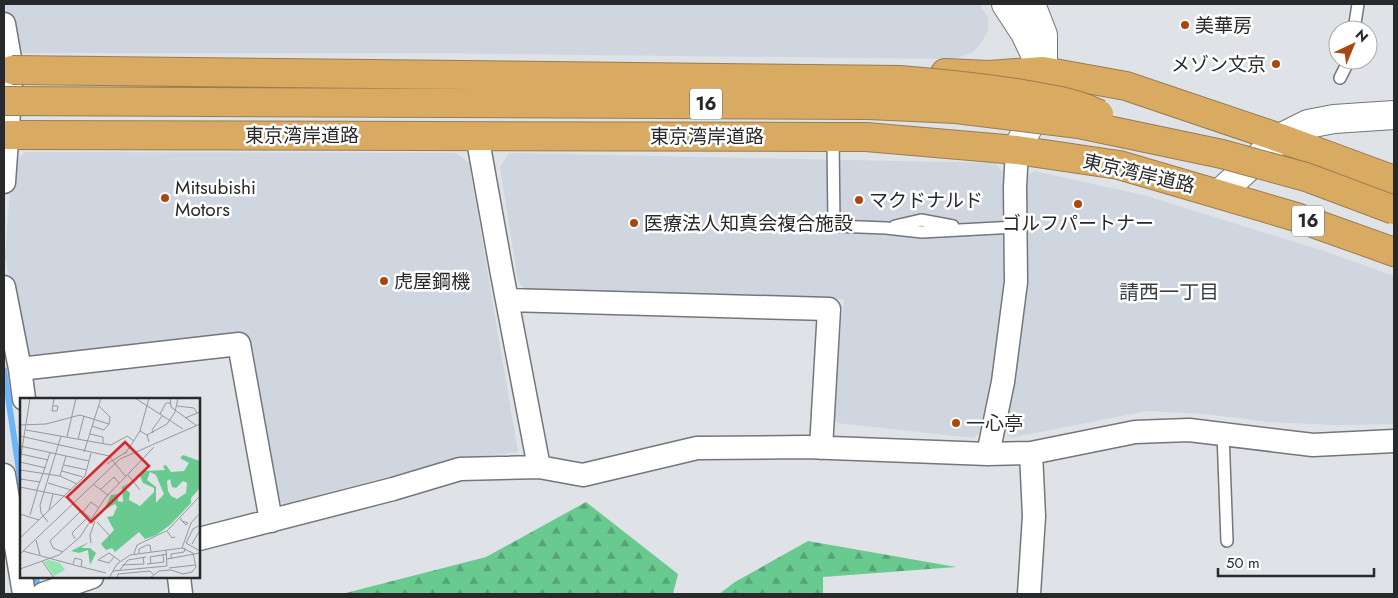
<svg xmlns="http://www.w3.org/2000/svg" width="1398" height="598" font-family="Jost,'Noto Sans JP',sans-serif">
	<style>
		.built { fill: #cfd6e0 }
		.forest { fill: url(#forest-firs) }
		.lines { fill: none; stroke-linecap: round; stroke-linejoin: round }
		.stream { stroke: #6bb5fb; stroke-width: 6 }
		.lane-casing { stroke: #73767a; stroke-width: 14 }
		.street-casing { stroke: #73767a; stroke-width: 25 }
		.secondary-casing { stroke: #73767a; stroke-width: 30 }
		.highway-casing { stroke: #9a7d4f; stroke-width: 30 }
		.lane { stroke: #fff; stroke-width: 11 }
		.street { stroke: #fff; stroke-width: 22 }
		.secondary { stroke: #fff; stroke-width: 28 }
		.highway { stroke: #d8aa62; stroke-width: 28 }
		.highway-bridge-casing { stroke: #9a7d4f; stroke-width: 30; stroke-linecap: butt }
		.highway-bridge { stroke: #d8aa62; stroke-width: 28 }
		.poi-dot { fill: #aa470f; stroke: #fff; stroke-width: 2 }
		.labels { text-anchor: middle; stroke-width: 5; stroke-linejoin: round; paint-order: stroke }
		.shield { fill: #fff; stroke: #68696b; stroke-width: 1 }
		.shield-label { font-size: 18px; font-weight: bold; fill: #28292b }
		.poi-label { font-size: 19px; fill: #28292b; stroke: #fff; text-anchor: start }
		.street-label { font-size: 19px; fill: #28292b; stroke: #fff }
		.neighbourhood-label { font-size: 20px; fill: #3b3e41; stroke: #fff }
		.inset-road { fill: none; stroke: #96989b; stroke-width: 1 }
		.view { fill: #d62828; fill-opacity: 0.15; stroke: #d62828; stroke-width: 2.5 }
		.inset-edge { fill: none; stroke: #28292b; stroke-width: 2.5 }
	</style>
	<defs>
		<pattern id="forest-firs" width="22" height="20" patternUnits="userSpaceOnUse" patternTransform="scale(1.25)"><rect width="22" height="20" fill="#69ca90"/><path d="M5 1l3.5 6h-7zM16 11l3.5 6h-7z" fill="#56a476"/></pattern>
	</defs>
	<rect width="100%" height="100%" fill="#dfe2e6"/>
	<!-- built -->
	<path class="built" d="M5,4H979L988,17V30L982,42L973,52L954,59L412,53H19L12,46Z
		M25,152L456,153L469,163L518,452L455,459L284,504L272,497L244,337L28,359L25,353L5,256L12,165Z
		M509,153L995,163L1004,173L1008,263L999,347L983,431L974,438L837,423L831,415L844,299L525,290L518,281L500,167Z
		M1034,171L1143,195L1324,251L1394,276V424L1334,425L1269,422L1205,414L1147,411L1010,438L1004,428L1023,315L1027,274L1028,236L1024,178Z"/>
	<!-- forest -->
	<path class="forest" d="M586,502L678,574L673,594H342L486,557Z
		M808,541L956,567L823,577V594H719L735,582Z"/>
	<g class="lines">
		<!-- stream -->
		<path class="stream" d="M4,370L21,484
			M36,577L38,588"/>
		<defs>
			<path id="lane" d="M1354,30L1358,4
				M1340,78L1349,60
				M833,137L834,226L886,228L922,232L1016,227
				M895,226L921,220L953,226
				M1223,433L1227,541"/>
			<path id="street" d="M4,24L12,70L4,182
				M477,135L502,274L539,467
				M4,287L20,369L24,399
				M507,300L829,309L821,448
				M20,369L239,344L271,521
				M988,454L1003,382L1016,282L1015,187L1017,150
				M4,475L24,594
				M199,539L393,489L460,469L539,467L583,475L697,448L805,447L988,454L1031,453L1135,432L1189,430L1313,445L1394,441
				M179,577L181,594
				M43,594L92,577
				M1029,594L1034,516L1031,453"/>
			<path id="secondary" d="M1006,4L1025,33L1034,52
				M1017,150L1036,111L1043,71V35L1031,4
				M1220,193L1280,138L1308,124L1334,119L1394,115"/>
			<path id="highway" d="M945,73L989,75L1043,71L1126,86L1280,138L1394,180
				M4,135L833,137H866L1017,150L1119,165L1296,217L1394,252"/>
		</defs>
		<!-- lane casing -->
		<use href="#lane" class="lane-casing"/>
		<!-- street casing -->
		<use href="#street" class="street-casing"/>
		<!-- secondary casing -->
		<use href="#secondary" class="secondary-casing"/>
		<!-- highway casing -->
		<use href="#highway" class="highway-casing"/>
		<!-- lane -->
		<use href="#lane" class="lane"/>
		<!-- street -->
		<use href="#street" class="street"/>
		<!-- secondary -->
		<use href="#secondary" class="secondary"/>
		<!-- highway -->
		<use href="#highway" class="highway"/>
		<defs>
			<path id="highway-bridge" d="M12,70L900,80C937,83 974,87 1010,92C1040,97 1072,101 1099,114
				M4,101L868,105L956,109L1079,124L1222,154L1306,177L1394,210"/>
		</defs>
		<!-- highway-bridge casing -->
		<use href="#highway-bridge" class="highway-bridge-casing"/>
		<!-- highway-bridge -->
		<use href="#highway-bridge" class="highway-bridge"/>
	</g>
	<!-- markers -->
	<g class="poi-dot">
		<circle cx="1185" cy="25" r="5"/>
		<circle cx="1276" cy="64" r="5"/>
		<circle cx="165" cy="198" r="5"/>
		<circle cx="859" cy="200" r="5"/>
		<circle cx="1078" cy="204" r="5"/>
		<circle cx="634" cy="223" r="5"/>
		<circle cx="384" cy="281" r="5"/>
		<circle cx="956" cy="423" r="5"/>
	</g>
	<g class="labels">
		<!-- shield labels -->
		<g class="shield">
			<rect x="690" y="88.5" width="32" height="31" rx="4"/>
			<rect x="1292" y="205.5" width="32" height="31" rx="4"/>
		</g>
		<g class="shield-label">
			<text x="706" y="110">16</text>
			<text x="1308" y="227">16</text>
		</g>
		<!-- poi labels -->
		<g class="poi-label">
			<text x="1195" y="32">美華房</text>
			<text x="1266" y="71" text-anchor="end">メゾン文京</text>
			<text x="175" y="194">Mitsubishi<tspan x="175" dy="22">Motors</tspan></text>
			<text x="869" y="207">マクドナルド</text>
			<text x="644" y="230">医療法人知真会複合施設</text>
			<text x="1078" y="230" text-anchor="middle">ゴルフパートナー</text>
			<text x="394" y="288">虎屋鋼機</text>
			<text x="966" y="430">一心亭</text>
		</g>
		<!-- street labels -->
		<g class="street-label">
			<text x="302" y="142">東京湾岸道路</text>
			<text x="707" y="143">東京湾岸道路</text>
			<text transform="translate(1139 173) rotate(13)" y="7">東京湾岸道路</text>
		</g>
		<!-- neighbourhood labels -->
		<g class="neighbourhood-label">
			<text x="1169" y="299">請西一丁目</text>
		</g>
	</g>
	<!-- overview -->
	<g transform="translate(20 398)">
		<rect width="180" height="180" fill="#dfe2e6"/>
		<path d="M29,162L40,165L45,172L34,178L24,164Z" fill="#92e4b0"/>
		<path d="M163,57L180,63V90L171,100V105L150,127L136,137L125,141L119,134L95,154L92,150L86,152L81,146L94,132L87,119L93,118L97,109L95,106L84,112L91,97L98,96V103L103,104L102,89L109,85L104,90L110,95L109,102L120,108L134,94V90L123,85L120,78L124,73L145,72L143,68L146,67L151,74L164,73L169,65L160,60ZM130,74L136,77L144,96L136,105V89L127,82ZM150,81L152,89L156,90L163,83L167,85L166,95L157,101L151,98L148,93L147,83ZM69,144L61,150H70L76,155L70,167L68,152L59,155L51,153Z" fill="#69ca90" fill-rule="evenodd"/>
		<path class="inset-road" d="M115,0L163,31M150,0L151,9L177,28M33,8H38L37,13H32L34,1L35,0M157,8L174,10L177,15M140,16L146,5H150M165,20L180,14M0,27L26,26L60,17L89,26M72,28L84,32L89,26L90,19L79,8M6,32L91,47L107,38L114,43M120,33L127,37L129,44M133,35L132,32L142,18M70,36L83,39V46M127,37L147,26L155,14L158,0M0,38L89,58L106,79M47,39L56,0M58,41L64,18M0,48L69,63M64,54L81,0M1,56L28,62M105,56L120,33L129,0M0,64L10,0M0,64L26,70M87,66L106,54M44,67L67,72M0,72L40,78L57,86M42,73L63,79M108,77L120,92M40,78L46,58M0,81L20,84M28,85L51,92M73,86L88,97M0,89L44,98L73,122M17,92L30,55M80,92L94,79L99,85M29,112L33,96M63,114L71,104L79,110M0,116L19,122M10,117L17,93M161,120V122L166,127L168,125L162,123M28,124L21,115L20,107L41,38M77,124L90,138L89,144M155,139L152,140L147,133L180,98M0,140L65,78L71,55M55,141L52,135L67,120M16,142L20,157M71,145L70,137L75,123M166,145L173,131L180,127M166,145L180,153M172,146L180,132M162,150L171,125L180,115M3,153L54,167M43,154L33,150L30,143L60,114M119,155V151L127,147H130L131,154M0,156L100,61L180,26M114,156L117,147L146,133M94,159L89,165L78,162L89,155L100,163M147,161L180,155M151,161V156L164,154L165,150M22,163L34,180M53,166L55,160L62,162L61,169M127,166L144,164L143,157M131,166L130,159L147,156M54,167L86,175M102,167L124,166L123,159M149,170L175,167M0,171L39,157L60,139L85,100L134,49M93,173L147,168L146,152M99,173L108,162L126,159M89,180L97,166L110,157L162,150L173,155L176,169L172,174L163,176L151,172L139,173L130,180M97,180L98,176L130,173L133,176"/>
		<path class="view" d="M105,44L129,68L71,124L47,99Z"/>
		<rect width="180" height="180" class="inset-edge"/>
	</g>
	<!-- border -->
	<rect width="1398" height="598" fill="none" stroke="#28292b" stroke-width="10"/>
	<!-- north arrow -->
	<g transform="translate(1353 45) rotate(44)"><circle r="24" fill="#ffffff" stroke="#a9a9aa"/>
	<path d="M0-4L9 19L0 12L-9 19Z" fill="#aa470f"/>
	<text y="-8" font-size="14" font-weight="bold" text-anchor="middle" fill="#28292b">N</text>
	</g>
	<!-- scale -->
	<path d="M1218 568v8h156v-8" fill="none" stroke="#28292b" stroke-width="2.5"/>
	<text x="1226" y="568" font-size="15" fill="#28292b" stroke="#ffffff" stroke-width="4" paint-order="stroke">50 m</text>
</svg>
